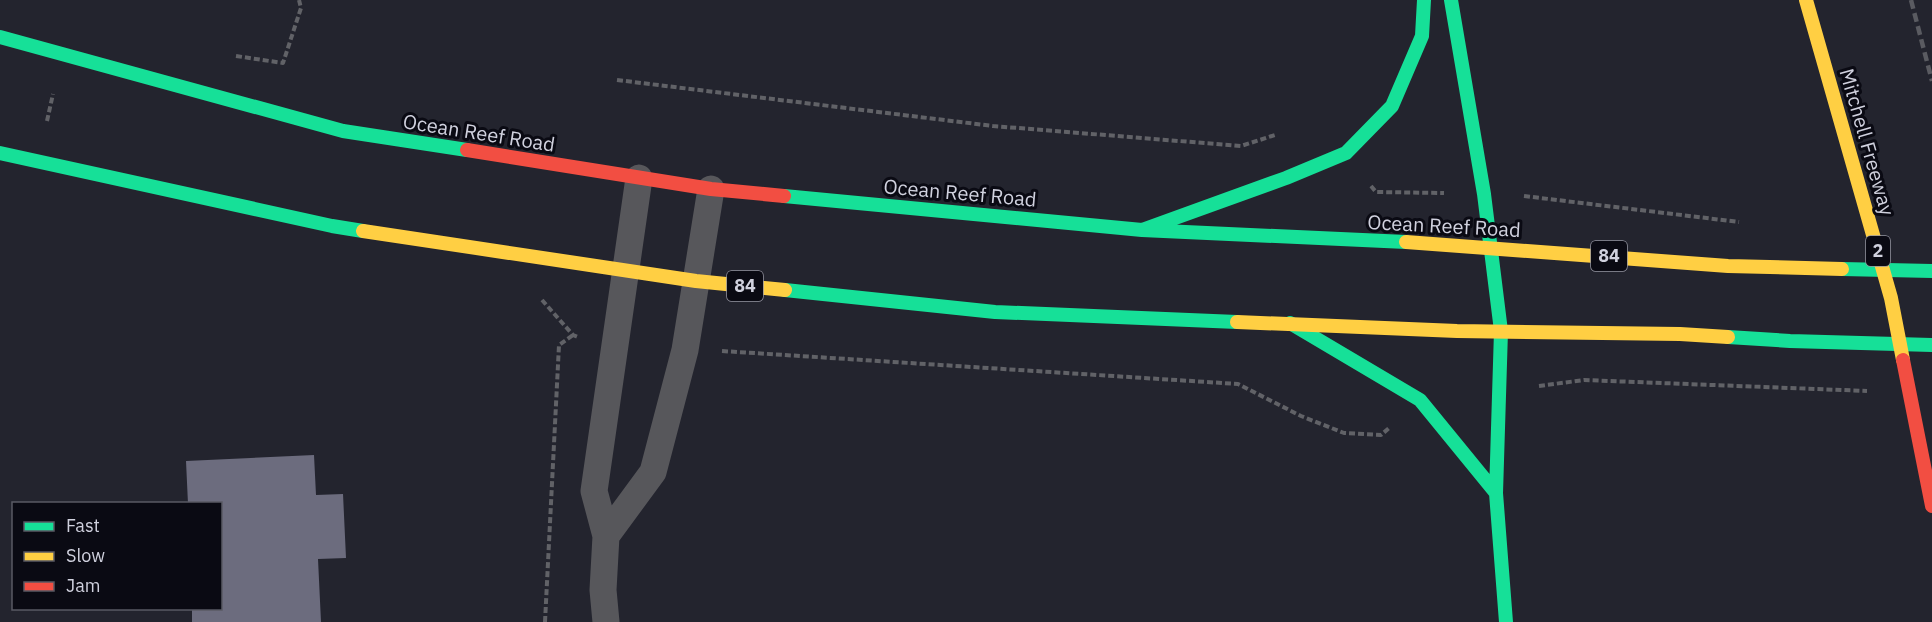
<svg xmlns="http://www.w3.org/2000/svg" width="1932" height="622" font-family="'IBM Plex Sans',sans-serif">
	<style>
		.building { fill: #6c6c7e }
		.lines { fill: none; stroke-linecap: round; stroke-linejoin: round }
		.path { stroke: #616267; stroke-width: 4; stroke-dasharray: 6 3; stroke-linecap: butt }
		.lane { stroke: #57575b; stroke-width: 27 }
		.fast { stroke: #16e098; stroke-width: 14 }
		.slow { stroke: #ffcf43; stroke-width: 14 }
		.jam { stroke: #f24e42; stroke-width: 14 }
		.rail { stroke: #5a5b61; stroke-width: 4.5; stroke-dasharray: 9 4.5; stroke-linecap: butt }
		.labels { text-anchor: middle; stroke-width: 6; stroke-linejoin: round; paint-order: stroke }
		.shield { fill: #0a0a13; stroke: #9595a1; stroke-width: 1.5 }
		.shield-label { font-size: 18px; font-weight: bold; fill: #d0d1de }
		.street-label { font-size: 20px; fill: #d0d1de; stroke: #0a0a13 }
	</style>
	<rect width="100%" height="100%" fill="#23242e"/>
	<!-- building -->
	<path class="building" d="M314,455L316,495L343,494L346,558L318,559L321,622H192V608H220V504H188L186,461Z"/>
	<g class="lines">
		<!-- path -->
		<path class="path" d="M236,56L283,63L301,8L299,0
			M617,80L993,126L1241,146L1275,135
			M47,121L53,94
			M1371,186L1376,192L1444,193
			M1524,196L1739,222
			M542,300L573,335L578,337
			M722,351L1238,384L1301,416L1344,433L1381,435L1389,428
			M1539,386L1584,380L1867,391
			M545,622L559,345L573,335"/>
		<!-- lane -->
		<path class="lane" d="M606,536L653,472L685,350L711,189
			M606,622L603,590L606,536L594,491L639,178"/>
		<!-- fast -->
		<path class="fast" d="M1451,0L1484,194L1501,331L1496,493L1506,622
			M0,37L343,131L467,150
			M0,153L332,226L363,231
			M784,196L1142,230L1406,242
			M1142,230L1286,178L1346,153L1392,106L1422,36L1424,0
			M1842,269L1932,271
			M785,290L995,312L1237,322
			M1290,323L1420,400L1496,493
			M1728,337L1790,341L1932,345"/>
		<!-- slow -->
		<path class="slow" d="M1806,0L1891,298L1903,360
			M363,231L696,281L785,290
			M1406,242L1728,266L1842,269
			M1237,322L1457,331L1680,334L1728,337"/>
		<!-- jam -->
		<path class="jam" d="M467,150L711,189L784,196
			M1903,360L1932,506"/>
		<!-- rail -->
		<path class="rail" d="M1911,0L1932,81"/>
	</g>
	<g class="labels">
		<!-- shield labels -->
		<g class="shield">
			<rect x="1866" y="236" width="24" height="30" rx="4.5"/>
			<rect x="1591" y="241" width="36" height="30" rx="4.5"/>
			<rect x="727" y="271" width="36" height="30" rx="4.5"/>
		</g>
		<g class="shield-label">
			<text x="1878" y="257">2</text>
			<text x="1609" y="262">84</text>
			<text x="745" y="292">84</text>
		</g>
		<!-- street labels -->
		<g class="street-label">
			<text transform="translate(479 133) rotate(9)" y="7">Ocean Reef Road</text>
			<text transform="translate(1867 142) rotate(74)" y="7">Mitchell Freeway</text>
			<text transform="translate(960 193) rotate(5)" y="7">Ocean Reef Road</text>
			<text transform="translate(1444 226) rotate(3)" y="7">Ocean Reef Road</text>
		</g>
	</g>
	<!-- legend -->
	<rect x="12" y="502" width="210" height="108" fill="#0a0a13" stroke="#595a64" stroke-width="1.5"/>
	<rect x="24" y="522" width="30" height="9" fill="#16e098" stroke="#595a64" stroke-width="1.5"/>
	<text x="66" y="532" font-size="18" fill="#d0d1de">Fast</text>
	<rect x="24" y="552" width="30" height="9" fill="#ffcf43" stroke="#595a64" stroke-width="1.5"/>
	<text x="66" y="562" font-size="18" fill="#d0d1de">Slow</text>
	<rect x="24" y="582" width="30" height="9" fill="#f24e42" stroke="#595a64" stroke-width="1.5"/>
	<text x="66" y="592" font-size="18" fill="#d0d1de">Jam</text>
</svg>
